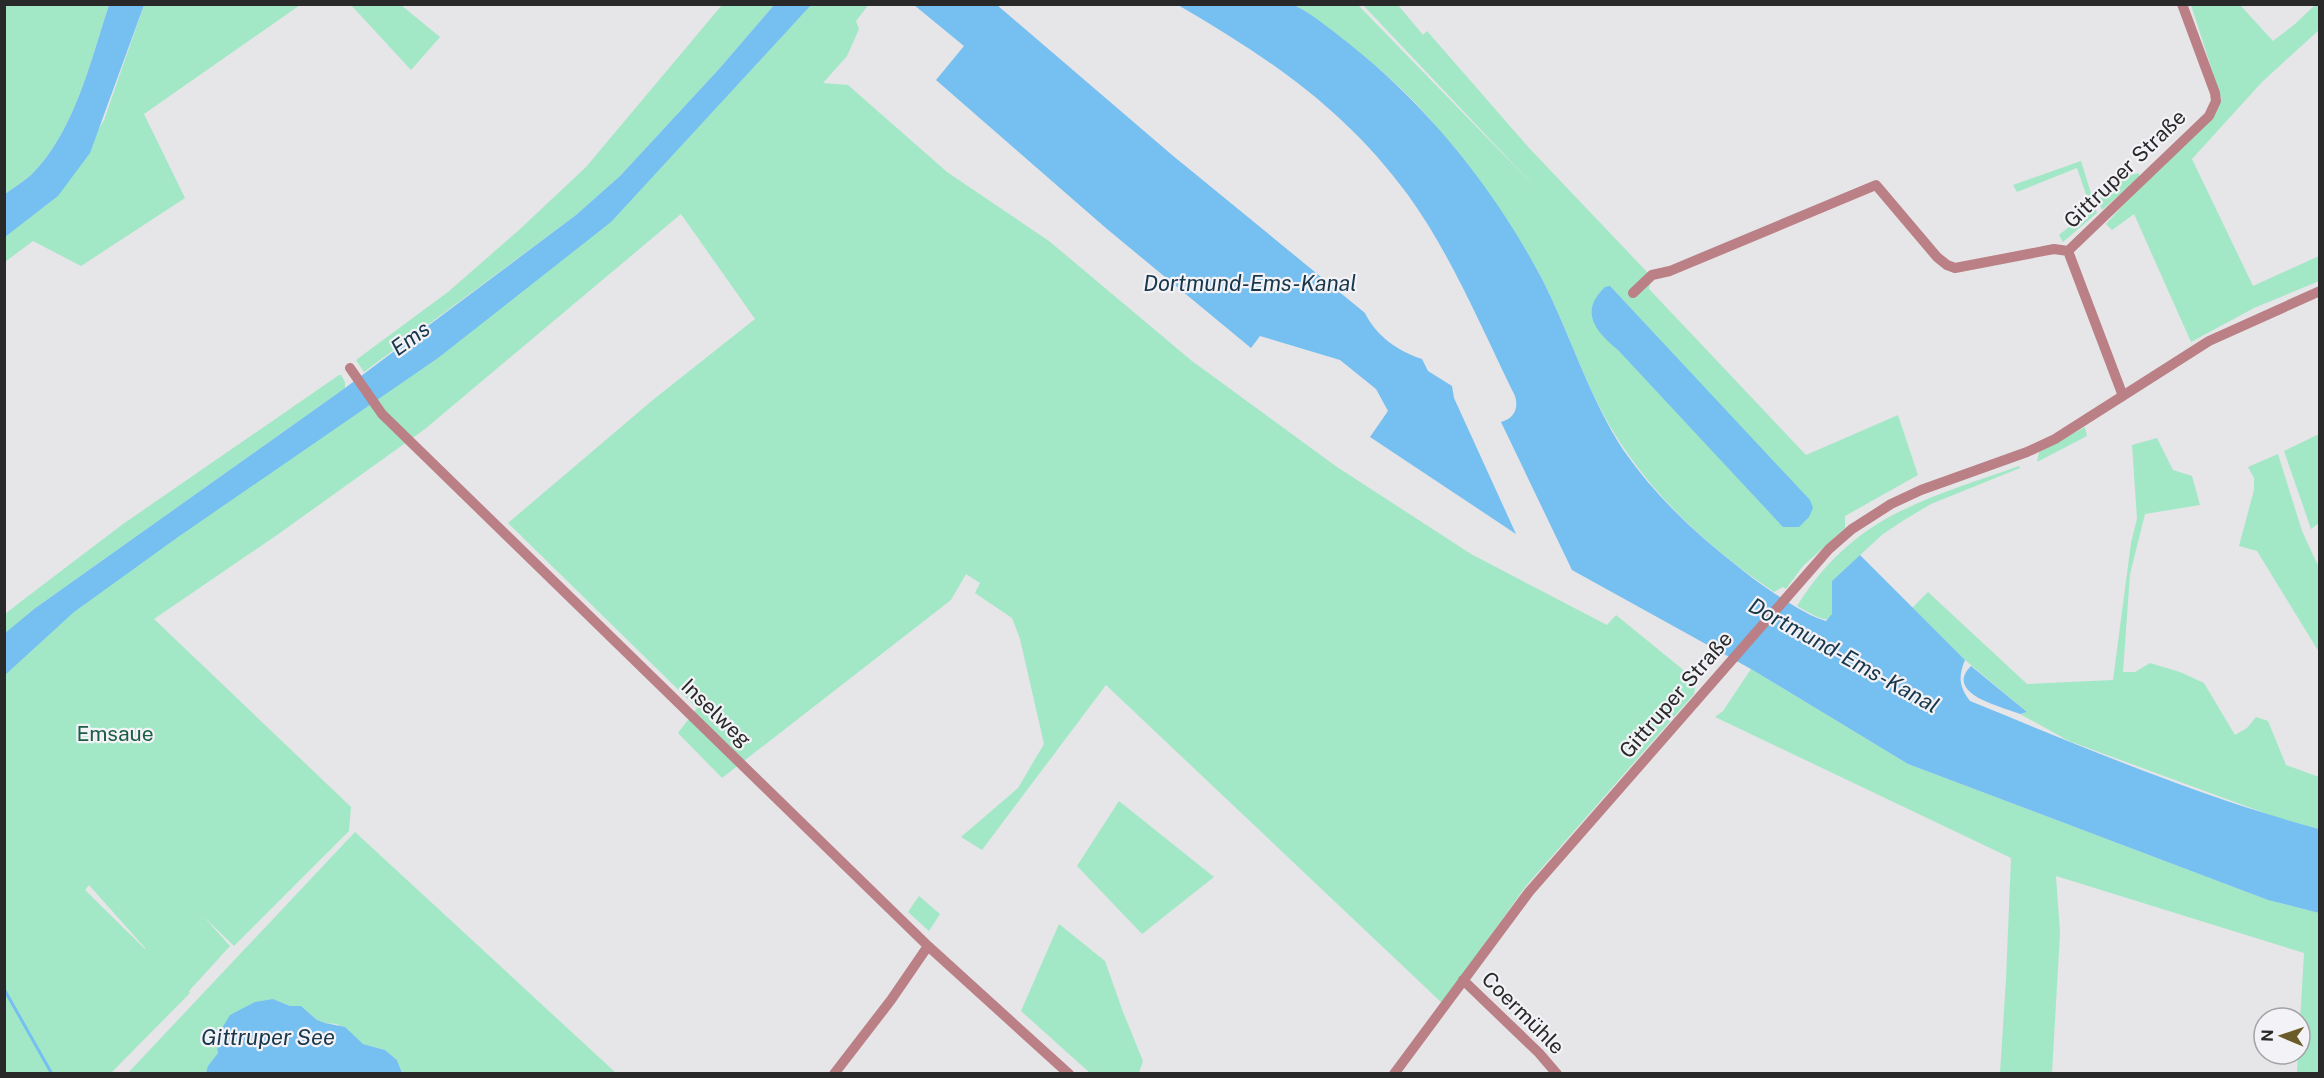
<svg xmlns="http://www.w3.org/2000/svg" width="2324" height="1078" font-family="'Public Sans',sans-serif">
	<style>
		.green { fill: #a2e8c7; fill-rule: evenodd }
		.water { fill: #76bff1 }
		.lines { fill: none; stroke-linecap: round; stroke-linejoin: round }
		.stream { stroke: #76bff1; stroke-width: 3 }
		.minor { stroke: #ba8086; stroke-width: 10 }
		.labels { text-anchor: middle; stroke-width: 4.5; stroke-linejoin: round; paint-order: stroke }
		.street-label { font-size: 21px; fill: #2a292a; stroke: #f3f2f6 }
		.park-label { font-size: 21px; fill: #1b5e44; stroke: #f3f2f6 }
		.water-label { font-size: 22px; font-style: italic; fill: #17374c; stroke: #f3f2f6 }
	</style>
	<rect width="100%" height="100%" fill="#e6e5e8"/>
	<!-- green -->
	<path class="green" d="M869,4L856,21L859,29L847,56L823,83L848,85L947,172L1049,241L1192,361L1337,467L1471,554L1607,625L1616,615L1692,677L1696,683L1694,694L1526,886L1442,1003L1106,685L982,850L961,837L1018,788L1044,744L1020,639L1012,618L975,593L980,583L966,574L951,600L722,778L678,733L697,708L508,523L654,399L755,319L681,214L425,429L277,535L154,619L351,807L349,831L234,946L204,917L230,946L189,991L190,993L111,1073H5L4,655L520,282L794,5ZM89,885L145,948V949L85,890Z
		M4,5H109C91,60 74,133 31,175C23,182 13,188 5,194Z
		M144,5H300L144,114L185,198L81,266L33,241L5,262L4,237L58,196L104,120Z
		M351,5H401L440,37L411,70Z
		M722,5H774L719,69L620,176L576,215L364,372L356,360L448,292L519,230L586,167Z
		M1295,5H1358L1536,188L1363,5H1398L1423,35L1427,31L1530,149L1648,273L1652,275L1649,289L1806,455L1898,415L1918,475L1845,516V528L1803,566L1786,589L1783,587L1774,592C1698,541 1632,477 1593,394C1570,345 1553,292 1523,246C1509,223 1491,202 1475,180C1460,160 1446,138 1429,118C1391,74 1342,38 1295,5Z
		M2191,5H2240L2273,41L2295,24L2315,5H2319V30L2262,82L2192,159L2253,286L2319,256V281L2254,308L2191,342L2134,214L2112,230L2106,224L2221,98Z
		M2081,161L2097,213L2063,242L2059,235L2091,209L2077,168L2017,192L2013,185Z
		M2139,173V178L2102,210L2098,200L2126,176Z
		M339,375H341L345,382V388L34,609L5,634L4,615L19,603L123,524Z
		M2085,427L2087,436L2037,462L2039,452Z
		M2319,434V523L2311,529L2284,451Z
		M2157,438L2173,470L2192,476L2200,505L2145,514L2130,574L2123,672H2135L2150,663L2180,672L2204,683L2235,735L2247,728L2256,717L2268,721L2286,765L2319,777V829L2278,818L2069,741L2020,714L2027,712L1965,660L1912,608L1928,592L2027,684L2113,680L2131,543L2137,519L2132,445Z
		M2278,454L2302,531L2319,568V652L2257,551L2239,546L2254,490V478L2248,467Z
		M2019,466L2020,468L1931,504L1904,520L1883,534L1832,581C1833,623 1837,629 1797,606C1854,515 1924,500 2019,466Z
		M1751,669L1908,764L2268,900L2319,913V1073H2297L2304,953L2056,876L2060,933L2052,1073H2000L2006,979L2011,858L1715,717L1723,711Z
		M1119,801L1214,877L1142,934L1077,866Z
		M355,832L616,1073H402L397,1060L385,1050L363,1044L337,1024L325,1023L317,1020L301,1006H290L273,999C255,1017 213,1051 206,1073L127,1074Z
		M919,896L940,914L929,931L908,912Z
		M1059,924L1105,961L1123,1012L1143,1061L1139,1073H1090L1021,1011Z"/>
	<!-- water -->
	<path class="water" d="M109,5H144L90,153L58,196L5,237V194C13,188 23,182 31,175C74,133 91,60 109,5Z
		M774,5H811L611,222L438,358L178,537L74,612L5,675L4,634L34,609L345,388L576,215L620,176L719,69Z
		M914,5H997L1172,155L1365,313C1376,336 1398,351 1422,359L1428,371L1452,386L1454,398L1516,534L1370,437L1388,411L1376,389L1340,360L1260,336L1251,348L1107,229L936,80L964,46Z
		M1178,5C1196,5 1286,1 1296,6C1314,15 1331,30 1347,42C1428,106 1494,188 1542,279C1571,336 1589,398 1624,451C1656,497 1697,535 1741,569C1758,583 1805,616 1826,621L1832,614V581L1860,555L1965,660C1958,677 1959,687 1970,701C2085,748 2200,797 2319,829V913L2268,900L1908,764L1751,669L1572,570L1501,422C1514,419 1519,408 1515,396C1482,329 1452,256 1408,195C1344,108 1269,58 1178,5Z
		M1610,286L1810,500L1813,508L1809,517L1799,527H1783L1618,350C1595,331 1579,312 1605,287Z
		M1971,666L2027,712L2020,714C2003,707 1943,694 1971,666Z
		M273,999L290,1006H301L317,1020L325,1023L345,1027L363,1044L385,1050L397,1060L402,1073H206L208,1066L218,1053L216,1038L230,1015L255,1002Z"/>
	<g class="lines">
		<!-- stream -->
		<path class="stream" d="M4,989L52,1074"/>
		<!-- minor -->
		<path class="minor" d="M1633,293L1652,275L1670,271L1876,185L1937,257L1947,265L1955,268L2054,249L2068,251
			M350,368L382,414L928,946L1069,1074
			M2123,396L2068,251L2209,116L2216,101L2215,93L2182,4
			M1463,980L1539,1053L1557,1074
			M834,1074L891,1000L928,946
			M1394,1074L1529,892L1829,549L1852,529L1891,504L1921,490L2027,452L2055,439L2209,341L2320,291"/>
	</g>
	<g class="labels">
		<!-- street labels -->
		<g class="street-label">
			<text transform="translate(2125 169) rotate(-44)" y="7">Gittruper Straße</text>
			<text transform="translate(1676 695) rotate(-49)" y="7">Gittruper Straße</text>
			<text transform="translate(716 713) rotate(44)" y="7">Inselweg</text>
			<text transform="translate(1523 1013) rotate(45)" y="7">Coermühle</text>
		</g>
		<!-- park labels -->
		<g class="park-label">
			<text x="115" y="741">Emsaue</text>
		</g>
		<!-- water labels -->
		<g class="water-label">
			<text x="1250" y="291">Dortmund-Ems-Kanal</text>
			<text transform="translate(410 338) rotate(-36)" y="8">Ems</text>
			<text transform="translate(1844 655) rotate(29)" y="8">Dortmund-Ems-Kanal</text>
			<text x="268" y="1045">Gittruper See</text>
		</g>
	</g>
	<!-- border -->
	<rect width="2324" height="1078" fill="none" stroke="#2a292a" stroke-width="12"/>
	<!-- north arrow -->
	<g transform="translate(2282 1036) rotate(272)"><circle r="28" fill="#f3f2f6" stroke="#a3a2a4" stroke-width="1.5"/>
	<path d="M0-4.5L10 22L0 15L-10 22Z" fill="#6b5b29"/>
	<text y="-9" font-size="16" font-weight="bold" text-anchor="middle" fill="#2a292a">N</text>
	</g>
</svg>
